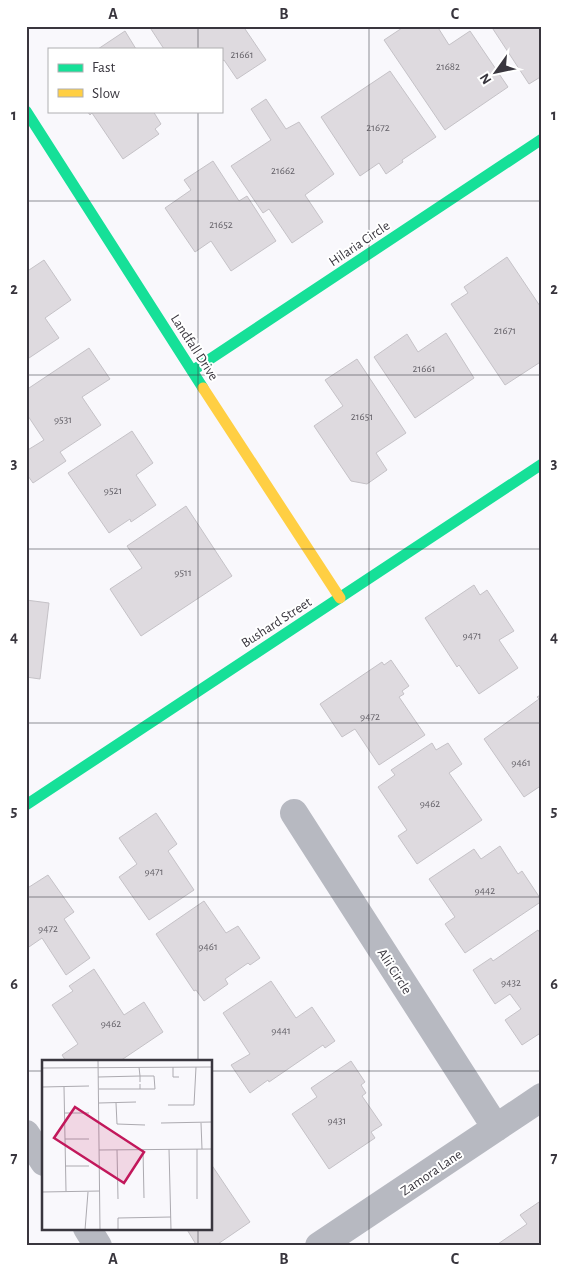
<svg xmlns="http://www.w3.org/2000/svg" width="568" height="1272" font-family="'Alegreya Sans',sans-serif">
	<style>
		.building { fill: #dedadf; stroke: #c5c2c7 }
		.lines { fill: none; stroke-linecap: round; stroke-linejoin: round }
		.street { stroke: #b7b9c1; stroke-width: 28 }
		.fast { stroke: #16e098; stroke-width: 11 }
		.slow { stroke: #ffcf43; stroke-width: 11 }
		.grid { fill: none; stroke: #39363e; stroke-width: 1; stroke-opacity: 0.55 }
		.labels { text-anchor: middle; stroke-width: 4; stroke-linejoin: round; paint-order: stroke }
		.number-label { font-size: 11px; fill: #625f66 }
		.street-label { font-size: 14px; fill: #39363e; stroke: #fff }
		.inset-road { fill: none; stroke: #acaab0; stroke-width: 1 }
		.view { fill: #c2185b; fill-opacity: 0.15; stroke: #c2185b; stroke-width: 2.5 }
		.inset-edge { fill: none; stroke: #39363e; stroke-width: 2.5 }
		.neatline { fill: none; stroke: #39363e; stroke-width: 2 }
		.grid-label { font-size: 16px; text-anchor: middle; font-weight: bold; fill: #39363e }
	</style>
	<rect width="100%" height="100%" fill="#f9f8fc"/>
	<!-- building -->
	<path class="building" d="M149,26H243L266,60L237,79L224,60L221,62V49H164Z
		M405,26H437L449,45L470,31L508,87L445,130L384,40Z
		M491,26H542V76L529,84Z
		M125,31L136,49H98Z
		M390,71L436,137L402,160L403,162L386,174L379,163L360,176L321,117Z
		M266,99L286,129L299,122L334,174L305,195L323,222L292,243L269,209L263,213L231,166L271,140L251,109Z
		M87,111H153L161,124L155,129L159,134L123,159L92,113L90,115Z
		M213,161L239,201L247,196L276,241L231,271L211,241L195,252L165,208L191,190L184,180Z
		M507,257L542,309V350L540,352L542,361L505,385L451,304L468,293L464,287Z
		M44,260L71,300L45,318L59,338L26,360V272Z
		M446,333L474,378L415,418L374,357L407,334L418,352Z
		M89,348L110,379L82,397L101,425L60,452L66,461L33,483L26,473V451L44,440L26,413V390Z
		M357,359L406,433L376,453L387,470L367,484L351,481L314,426L343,406L325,380Z
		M132,431L153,463L136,475L156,505L131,522L130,519L109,533L68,473Z
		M186,506L232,576L141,636L110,589L142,568L127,546Z
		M474,585L480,595L487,590L514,631L499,640L518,668L479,694L459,665L457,667L425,618Z
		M26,600L49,603L40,679L26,677Z
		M391,660L409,686L402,691L404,694L399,697L425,735L379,765L355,729L342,737L320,704L382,662L384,665Z
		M542,694V785L524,797L484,739L539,699L537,697Z
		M432,743L436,750L448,743L462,764L449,773L482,820L417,864L398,836L407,830L378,787L395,775L391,770Z
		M156,813L177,844L168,851L194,890L149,920L119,877L137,864L119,838Z
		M500,846L518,874L522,871L542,901L465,953L445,924L455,917L429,879L474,849L481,859Z
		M48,875L74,912L64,919L90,958L66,975L42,938L26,949V889Z
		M204,901L226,933L238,926L260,958L250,965L248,963L225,979L228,984L204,1001L196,990L194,991L156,934Z
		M538,930L542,936V1032L522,1045L505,1020L521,1009L510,994L495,1004L473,970L491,958L493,961Z
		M94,969L124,1015L144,1002L163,1032L120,1061H66L62,1055L78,1044L52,1005L73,991L69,986Z
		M271,981L296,1018L312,1007L335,1041L325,1048L323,1045L269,1082L268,1080L250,1093L231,1065L250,1054L223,1013Z
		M351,1061L365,1082L361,1085L366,1093L362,1096L382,1125L371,1132L375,1138L329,1169L292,1114L317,1097L311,1088Z
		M211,1164L250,1222L215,1246H197L186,1228H211Z
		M542,1200V1246H495L527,1224L520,1215Z"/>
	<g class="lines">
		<!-- street -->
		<path class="street" d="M294,813L496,1128
			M26,1134L44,1162
			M87,1228L98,1246
			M319,1246L542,1097"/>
		<!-- fast -->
		<path class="fast" d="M26,111L203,388
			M192,371L542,139
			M26,805L542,464"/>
		<!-- slow -->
		<path class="slow" d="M203,388L340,598"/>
	</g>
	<!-- grid -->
	<path class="grid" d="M198,26V49M369,26V1246M198,111V1061M26,201H542M26,375H542M26,549H542M26,723H542M26,897H542M26,1071H44M211,1071H542M198,1228V1246"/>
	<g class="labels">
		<!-- number labels -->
		<g class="number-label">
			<text x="242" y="58">21661</text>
			<text x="448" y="70">21682</text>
			<text x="378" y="131">21672</text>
			<text x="283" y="174">21662</text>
			<text x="221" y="228">21652</text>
			<text x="505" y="334">21671</text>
			<text x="424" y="372">21661</text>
			<text x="362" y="420">21651</text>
			<text x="63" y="423">9531</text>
			<text x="113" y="494">9521</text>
			<text x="183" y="576">9511</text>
			<text x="472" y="639">9471</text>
			<text x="370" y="720">9472</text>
			<text x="521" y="766">9461</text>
			<text x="430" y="807">9462</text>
			<text x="154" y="875">9471</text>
			<text x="485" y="894">9442</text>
			<text x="48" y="932">9472</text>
			<text x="208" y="950">9461</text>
			<text x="511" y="986">9432</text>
			<text x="111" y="1027">9462</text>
			<text x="281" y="1034">9441</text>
			<text x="337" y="1124">9431</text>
		</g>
		<!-- street labels -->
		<g class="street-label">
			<text transform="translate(359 243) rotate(-34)" y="5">Hilaria Circle</text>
			<text transform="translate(195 347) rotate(57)" y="5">Landfall Drive</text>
			<text transform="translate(276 622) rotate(-33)" y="5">Bushard Street</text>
			<text transform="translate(395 971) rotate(57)" y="5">Alii Circle</text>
			<text transform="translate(431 1172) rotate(-34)" y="5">Zamora Lane</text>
		</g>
	</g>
	<!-- overview -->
	<g transform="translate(42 1060)">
		<rect width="170" height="170" fill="#f9f8fc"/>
		<path class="inset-road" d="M56,0L58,170M97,7L98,16H112L113,29H98M131,7V17H137M0,8L170,7M56,17L98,16V22M0,27L47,26M22,27L24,131M57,29H98V24M57,43L94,42M74,43L75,64L103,65M126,45H152L154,7M23,53H47M119,63L170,62M159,63L160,89M23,79H47M127,89L129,170M57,90L170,89M75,90L76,139M101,90L102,138M23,106H47M0,132L58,131M155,139V89M43,170L46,132M76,170V158L129,157"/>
		<path class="view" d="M33,47L102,92L82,123L12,78Z"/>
		<rect width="170" height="170" class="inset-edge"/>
	</g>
	<!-- border -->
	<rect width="568" height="1272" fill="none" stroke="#ffffff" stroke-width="55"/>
	<!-- legend -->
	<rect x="48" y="48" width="175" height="65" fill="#ffffff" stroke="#b0afb2"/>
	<rect x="58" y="64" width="25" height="8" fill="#16e098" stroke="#b0afb2"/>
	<text x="92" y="72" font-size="15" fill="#39363e">Fast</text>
	<rect x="58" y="89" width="25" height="8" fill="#ffcf43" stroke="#b0afb2"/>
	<text x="92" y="98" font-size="15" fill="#39363e">Slow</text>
	<!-- north arrow -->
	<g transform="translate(496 72) rotate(237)" stroke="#ffffff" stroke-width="4" paint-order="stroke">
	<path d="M0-4L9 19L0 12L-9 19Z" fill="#39363e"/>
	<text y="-8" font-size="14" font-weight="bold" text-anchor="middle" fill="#39363e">N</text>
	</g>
	<rect x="28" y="28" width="512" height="1216" class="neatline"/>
	<g class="grid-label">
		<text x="113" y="19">A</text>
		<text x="284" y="19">B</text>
		<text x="455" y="19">C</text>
		<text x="14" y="120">1</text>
		<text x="554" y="120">1</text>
		<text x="14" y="294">2</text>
		<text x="554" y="294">2</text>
		<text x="14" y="468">3</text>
		<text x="554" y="468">3</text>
		<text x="14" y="642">4</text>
		<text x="554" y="642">4</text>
		<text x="14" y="816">5</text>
		<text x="554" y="816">5</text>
		<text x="14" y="989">6</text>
		<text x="554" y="989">6</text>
		<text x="14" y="1163">7</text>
		<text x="554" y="1163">7</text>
		<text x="113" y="1264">A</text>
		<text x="284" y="1264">B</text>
		<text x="455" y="1264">C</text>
	</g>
</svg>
